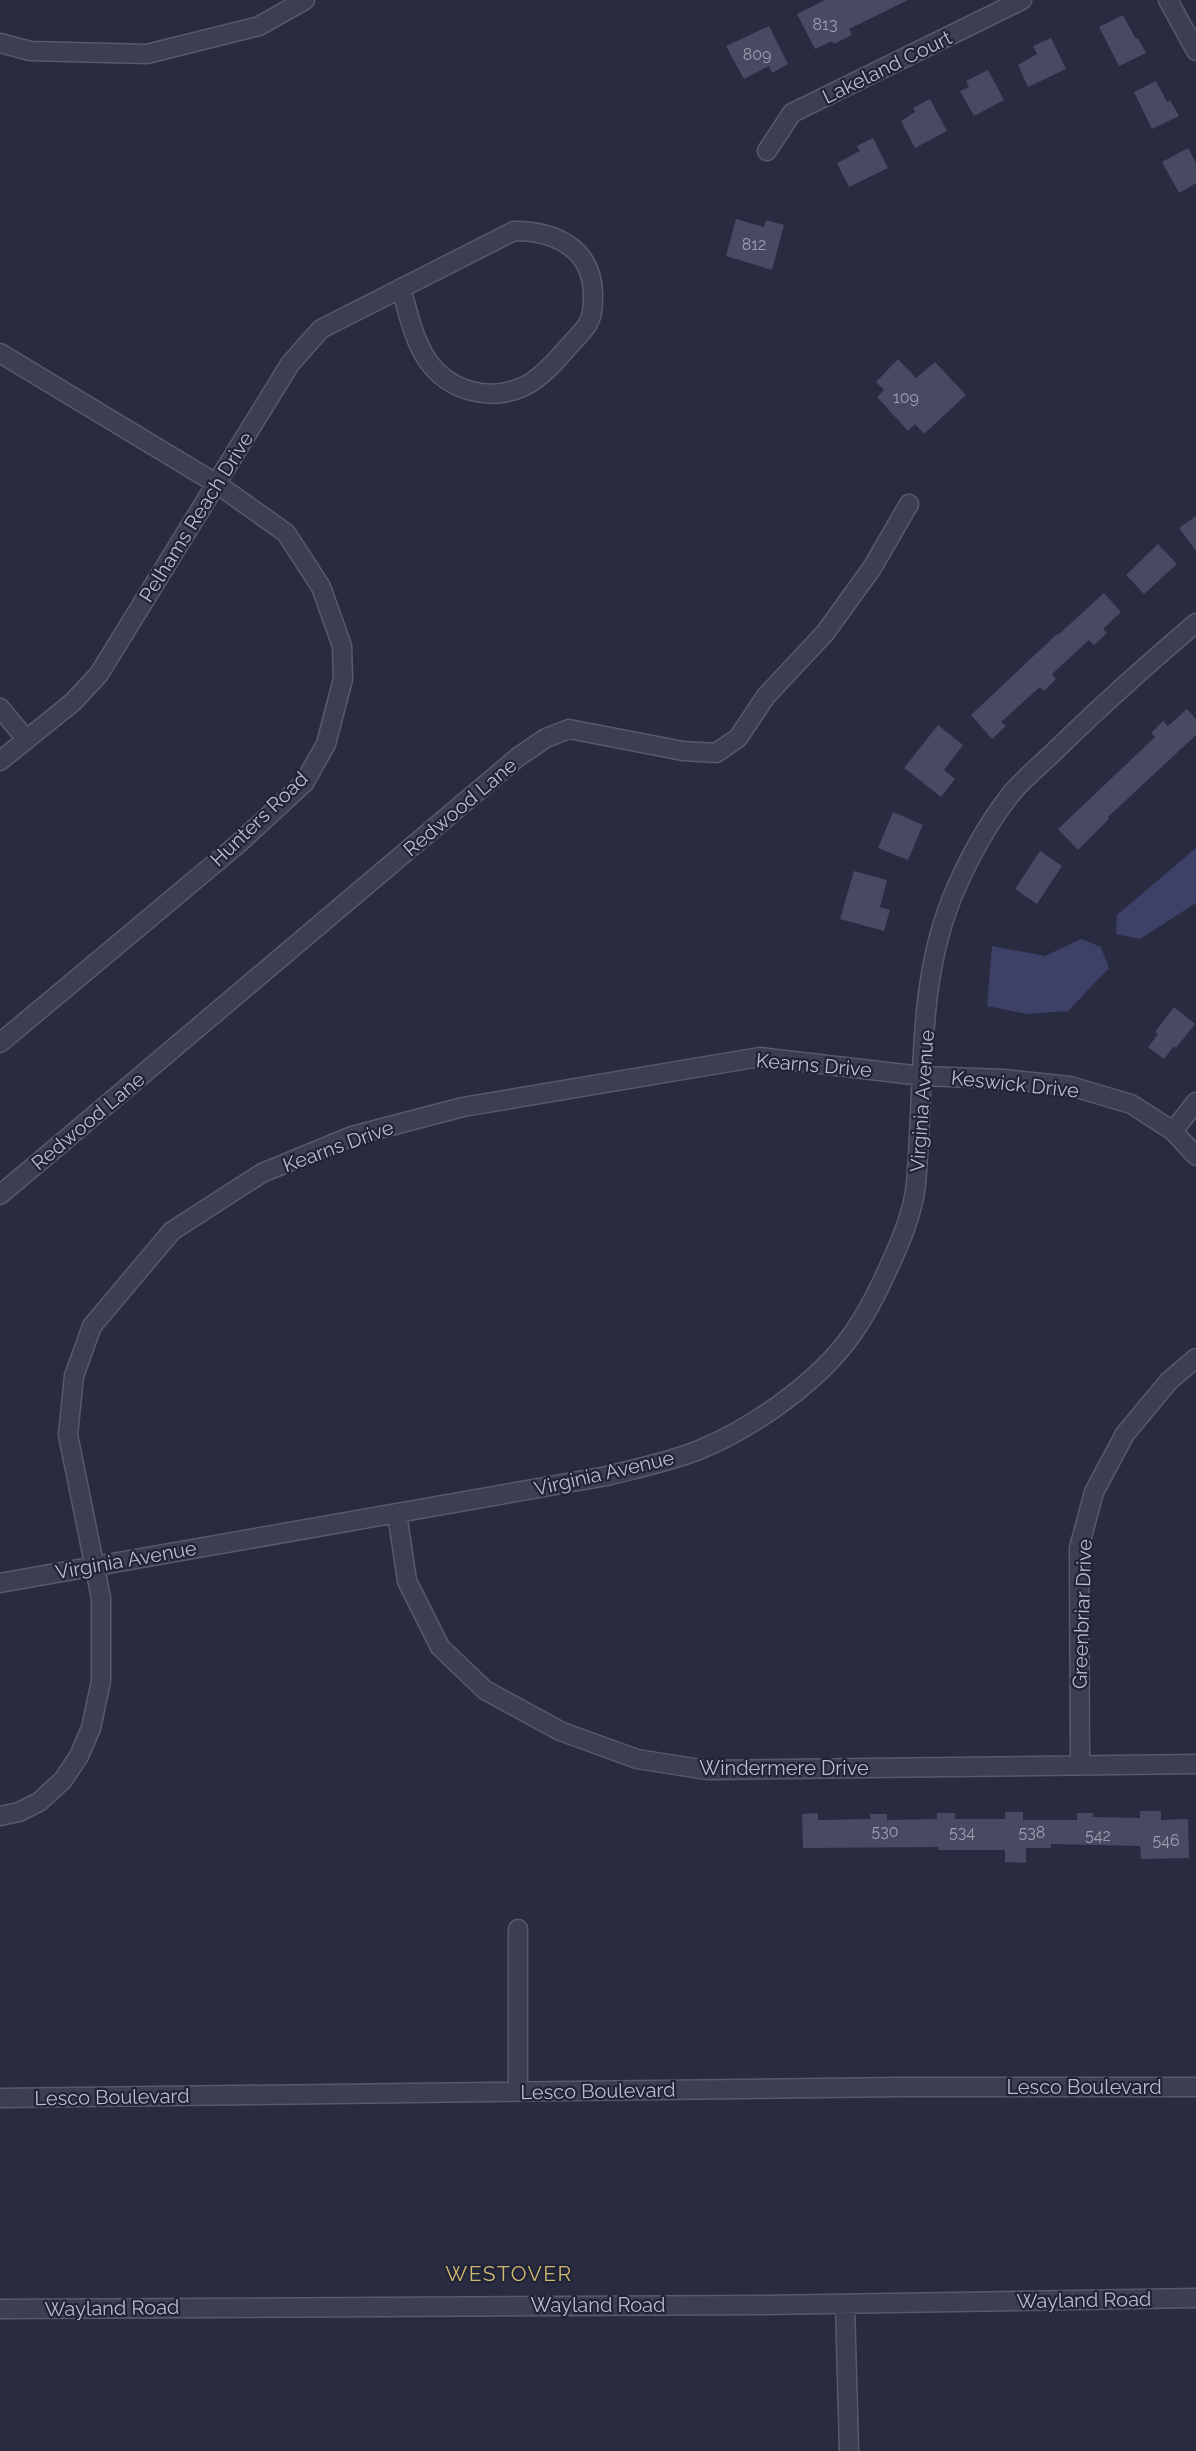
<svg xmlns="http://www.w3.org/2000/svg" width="1196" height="2451" font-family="Raleway,sans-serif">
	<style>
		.water { fill: #3e4167 }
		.building { fill: #484a62 }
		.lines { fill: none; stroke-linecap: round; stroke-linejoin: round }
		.minor-casing { stroke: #58596b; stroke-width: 21 }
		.minor { stroke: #3d3e51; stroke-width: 18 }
		.labels { text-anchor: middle; stroke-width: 4.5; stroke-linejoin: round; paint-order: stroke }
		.number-label { font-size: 16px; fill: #9e9fb1 }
		.street-label { font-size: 20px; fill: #babbcb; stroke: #212336 }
		.neighbourhood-label { font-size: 21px; letter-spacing: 1.5px; fill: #cfba71; stroke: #212336 }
	</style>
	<rect width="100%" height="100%" fill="#292b41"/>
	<!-- water -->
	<path class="water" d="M1196,848V903L1140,939L1116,934L1117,915Z
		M1081,939L1101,947L1109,968L1068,1011L1027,1014L987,1006L992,946L1045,956Z"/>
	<!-- building -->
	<path class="building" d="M825,0H908L849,29L852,35L834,44L832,41L815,49L797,14Z
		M1123,15L1136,39L1138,38L1146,53L1119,66L1099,27Z
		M769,26L788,64L772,73L769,66L744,79L726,46Z
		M1051,38L1066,69L1028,87L1018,65L1037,54L1033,46Z
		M988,70L1004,100L974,116L960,91L969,87L966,81Z
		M1156,81L1167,102L1170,100L1179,116L1152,129L1134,92Z
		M930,99L947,131L915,148L901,121L915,112L913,108Z
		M873,138L888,168L849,187L837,163L860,151L857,146Z
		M1188,148L1196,163V183L1179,193L1162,162Z
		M736,219L764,227L766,220L784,225L772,270L726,256Z
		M898,359L916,378L935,362L966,395L924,434L915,424L908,431L877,397L884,390L876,382Z
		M1196,516V551L1179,528Z
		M1158,544L1177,564L1144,594L1126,575Z
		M1104,593L1121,612L1103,629L1107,633L1094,645L1089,640L1052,674L1056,679L1044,691L1040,687L1001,722L1006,726L992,739L971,715L1057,634L1058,635Z
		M1187,709L1196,719V735L1108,817L1109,819L1078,850L1058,829L1155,737L1151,733L1163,721L1168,726Z
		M938,725L963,745L944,770L955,779L941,797L904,768Z
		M893,812L923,825L908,860L878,848Z
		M1040,851L1062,866L1037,904L1015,889Z
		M854,871L887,880L880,907L890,910L884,931L840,919Z
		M1174,1007L1195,1024L1176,1048L1174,1046L1164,1059L1148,1047L1158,1034L1155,1032Z
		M1140,1811H1161V1820L1188,1819L1189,1858L1141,1859L1140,1846L1051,1844V1848H1026V1863L1005,1862V1850H938V1847L803,1848L802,1814L818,1813V1820L870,1819V1814H887V1820L937,1819V1813H955V1819H1005V1812H1023V1820H1077V1813H1093V1817L1140,1818Z"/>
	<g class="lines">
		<defs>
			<path id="minor" d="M1168,0L1196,51
				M0,43L30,51L147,54L259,26L305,0
				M767,151L792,113L1022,0
				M0,353L217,484L286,533L321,587L342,646L343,679L326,744L304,783L238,844L0,1043
				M0,708L26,739
				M0,761L73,702L99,674L290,364L321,329L514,231C555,231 592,248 593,294C593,305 593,316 587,325C582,333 575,339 569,346C557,360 542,377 525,386C491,402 450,392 428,361C413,339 408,312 401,288
				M1173,1131L1196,1102
				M0,1195L518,757L546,738L569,729L683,751L716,753L738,738L766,696L825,633L872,568L909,504
				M397,1513L407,1581L440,1647L485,1690L560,1731L637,1759L707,1770L1196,1764
				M0,1583L607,1476C638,1468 669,1462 699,1450C753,1428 820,1381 853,1333C868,1312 878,1291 888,1269C900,1243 913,1213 916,1184C925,1085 915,978 957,886C971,854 989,822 1011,794C1025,777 1043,763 1059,747C1103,704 1149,663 1196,623
				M1080,1764L1079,1548L1094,1492L1125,1434L1169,1381L1196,1358
				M0,1816L19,1812L39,1802L63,1780L79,1756L91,1728L101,1681V1598L68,1435L74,1376L92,1326L172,1231L262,1173L352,1136L463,1107L760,1057L922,1076L1003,1079L1070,1086L1131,1104L1173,1131L1196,1156
				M518,2092V1929
				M0,2098L901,2087H1196
				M845,2304L849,2451
				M0,2309L764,2305L1196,2298"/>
		</defs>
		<!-- minor casing -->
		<use href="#minor" class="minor-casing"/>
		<!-- minor -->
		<use href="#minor" class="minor"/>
	</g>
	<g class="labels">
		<!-- number labels -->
		<g class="number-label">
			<text x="825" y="30">813</text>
			<text x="757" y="60">809</text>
			<text x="754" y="250">812</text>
			<text x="906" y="403">109</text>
			<text x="885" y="1837">530</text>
			<text x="962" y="1838">534</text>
			<text x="1032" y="1838">538</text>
			<text x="1098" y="1841">542</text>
			<text x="1166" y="1846">546</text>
		</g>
		<!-- street labels -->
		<g class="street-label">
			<text transform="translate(887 67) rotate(-26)" y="7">Lakeland Court</text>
			<text transform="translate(196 517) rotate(-58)" y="7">Pelhams Reach Drive</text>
			<text transform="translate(460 807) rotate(-40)" y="7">Redwood Lane</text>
			<text transform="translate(259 819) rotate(-44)" y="7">Hunters Road</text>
			<text transform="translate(814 1065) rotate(5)" y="7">Kearns Drive</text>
			<text transform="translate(1015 1084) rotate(6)" y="7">Keswick Drive</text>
			<text transform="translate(922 1101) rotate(-86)" y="7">Virginia Avenue</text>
			<text transform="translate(88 1121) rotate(-40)" y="7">Redwood Lane</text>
			<text transform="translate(338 1146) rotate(-20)" y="7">Kearns Drive</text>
			<text transform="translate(604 1473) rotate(-13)" y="7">Virginia Avenue</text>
			<text transform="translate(126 1560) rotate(-10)" y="7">Virginia Avenue</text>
			<text transform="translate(1082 1614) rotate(-88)" y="7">Greenbriar Drive</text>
			<text x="784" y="1775">Windermere Drive</text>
			<text x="1084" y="2094">Lesco Boulevard</text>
			<text transform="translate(598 2091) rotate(-1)" y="7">Lesco Boulevard</text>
			<text transform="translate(112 2097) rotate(-1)" y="7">Lesco Boulevard</text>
			<text transform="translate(1084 2300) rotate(-1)" y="7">Wayland Road</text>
			<text x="598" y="2312">Wayland Road</text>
			<text transform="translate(112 2308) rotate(-1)" y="7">Wayland Road</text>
		</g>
		<!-- neighbourhood labels -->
		<g class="neighbourhood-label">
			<text x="509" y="2281">WESTOVER</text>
		</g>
	</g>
</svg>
